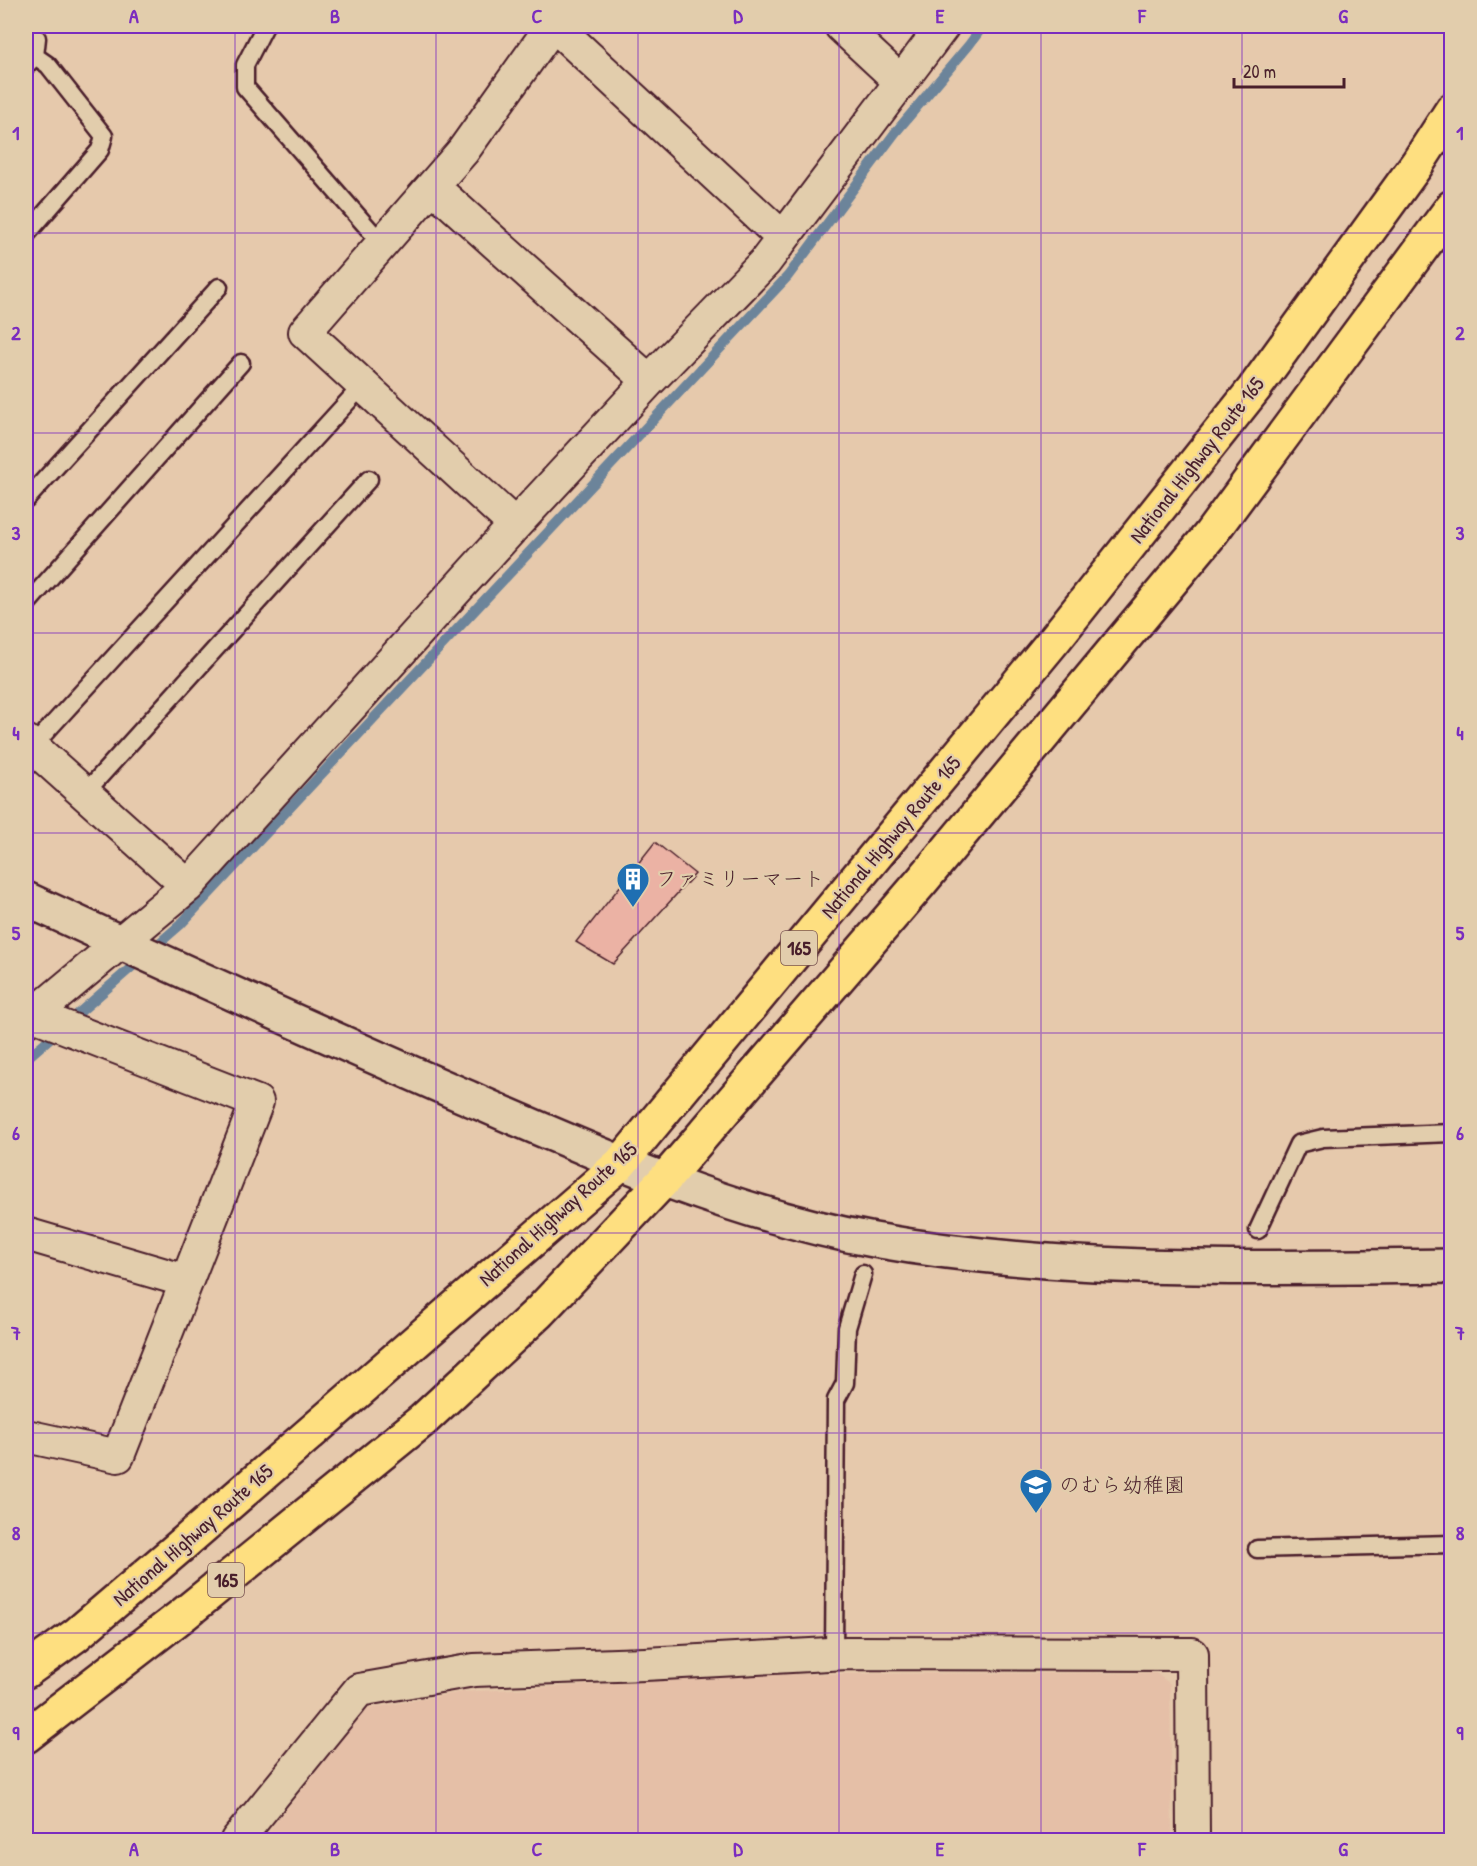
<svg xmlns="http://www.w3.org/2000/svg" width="1477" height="1866" font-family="'Patrick Hand','Klee One',sans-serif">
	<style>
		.built { fill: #e5bfa7 }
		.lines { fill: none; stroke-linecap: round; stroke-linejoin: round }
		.stream { stroke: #6c849a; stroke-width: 10 }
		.building { fill: #ebb2a4; stroke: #4a1f2b; stroke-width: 1.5 }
		.service-casing { stroke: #4a1f2b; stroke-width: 21 }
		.minor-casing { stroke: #4a1f2b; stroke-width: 36 }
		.tertiary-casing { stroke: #4a1f2b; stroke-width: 38 }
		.trunk-casing { stroke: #4a1f2b; stroke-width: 38 }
		.service { stroke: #e2cdac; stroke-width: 16 }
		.minor { stroke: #e2cdac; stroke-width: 32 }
		.tertiary { stroke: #e2cdac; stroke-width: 33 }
		.trunk { stroke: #fedf80; stroke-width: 33 }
		.grid { fill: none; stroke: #7b2cbf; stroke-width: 1.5; stroke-opacity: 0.55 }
		.labels { text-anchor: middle; stroke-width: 4.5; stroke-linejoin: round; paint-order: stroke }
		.shield { fill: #e2cdac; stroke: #785352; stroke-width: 1.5 }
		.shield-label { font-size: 20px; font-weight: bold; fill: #4a1f2b }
		.street-label { font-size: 21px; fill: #4a1f2b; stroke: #e2cdac }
		.poi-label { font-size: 21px; fill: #4a1f2b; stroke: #e2cdac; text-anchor: start }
		.neatline { fill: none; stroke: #7b2cbf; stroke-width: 2 }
		.grid-label { font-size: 20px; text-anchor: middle; font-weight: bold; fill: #7b2cbf }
	</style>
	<rect width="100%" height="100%" fill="#e6c9ac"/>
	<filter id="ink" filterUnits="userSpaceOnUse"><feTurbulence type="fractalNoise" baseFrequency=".0167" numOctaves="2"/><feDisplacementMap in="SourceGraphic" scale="12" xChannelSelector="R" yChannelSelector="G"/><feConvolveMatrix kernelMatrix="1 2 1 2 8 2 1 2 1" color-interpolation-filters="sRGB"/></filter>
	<g filter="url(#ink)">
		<!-- built -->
		<path class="built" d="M1156,1673L1170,1684L1172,1840H262L366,1709L462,1692L785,1674Z"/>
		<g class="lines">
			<!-- stream -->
			<path class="stream" d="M26,1059L180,925L788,276L895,133L969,45L983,26"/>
		</g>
		<!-- building -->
		<path class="building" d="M655,842L695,874L613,964L576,942Z"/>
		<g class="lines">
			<defs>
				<path id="service" d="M26,26L37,38L35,56L26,66
					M265,26L245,65V87L382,244
					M26,235L100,150L104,136L48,65L35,56
					M26,500L219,287
					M26,605L241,363
					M32,747L363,385
					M84,794L369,479
					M1258,1230L1298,1144L1323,1138L1452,1133
					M1257,1549L1452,1544
					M834,1653L836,1400L845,1383L847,1328L863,1274"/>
				<path id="minor" d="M555,26L783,238
					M841,26L901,82
					M433,187L649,381
					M515,525L305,332L463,151L552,26
					M26,741L188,886
					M26,1021L188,886L515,525L649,381L765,262L943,26
					M26,1234L186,1281
					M26,1436L118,1456L257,1102L34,1015
					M237,1840L359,1690L474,1670L645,1664L847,1653L1192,1654L1193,1840"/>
				<path id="tertiary" d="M26,899C171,966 317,1032 464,1096C597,1154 731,1214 874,1240C1065,1274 1259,1268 1452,1266"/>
				<path id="trunk" d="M26,1671L76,1635L177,1549L620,1164L1055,639L1254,389L1417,164L1452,110
					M26,1736L184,1614L423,1420L539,1312L665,1179L921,882L1209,536L1452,207"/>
			</defs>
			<!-- service casing -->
			<use href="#service" class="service-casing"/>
			<!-- minor casing -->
			<use href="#minor" class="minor-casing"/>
			<!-- tertiary casing -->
			<use href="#tertiary" class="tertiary-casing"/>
			<!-- trunk casing -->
			<use href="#trunk" class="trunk-casing"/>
			<!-- service -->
			<use href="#service" class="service"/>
			<!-- minor -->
			<use href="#minor" class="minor"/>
			<!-- tertiary -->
			<use href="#tertiary" class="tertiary"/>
			<!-- trunk -->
			<use href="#trunk" class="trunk"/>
		</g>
	</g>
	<!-- grid -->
	<path class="grid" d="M235,26V1840M436,26V1840M638,26V1840M839,26V1840M1041,26V1840M1242,26V1840M26,233H1452M26,433H1452M26,633H1452M26,833H1452M26,1033H1452M26,1233H1452M26,1433H1452M26,1633H1452"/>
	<!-- icons -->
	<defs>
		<symbol id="building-pin" viewBox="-11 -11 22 30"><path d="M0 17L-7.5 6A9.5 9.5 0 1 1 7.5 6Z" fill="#1f6fb2" stroke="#e2cdac"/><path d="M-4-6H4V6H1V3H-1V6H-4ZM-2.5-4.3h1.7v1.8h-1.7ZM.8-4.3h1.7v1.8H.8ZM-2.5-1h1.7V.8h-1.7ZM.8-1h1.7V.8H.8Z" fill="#fff"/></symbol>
		<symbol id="school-pin" viewBox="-11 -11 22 30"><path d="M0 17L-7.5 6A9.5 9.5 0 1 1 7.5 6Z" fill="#1f6fb2" stroke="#e2cdac"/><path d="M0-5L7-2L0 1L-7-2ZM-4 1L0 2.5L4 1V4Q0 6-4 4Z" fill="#fff"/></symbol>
	</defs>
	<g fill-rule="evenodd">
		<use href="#building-pin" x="614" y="860" width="38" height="52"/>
		<use href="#school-pin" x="1017" y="1466" width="38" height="52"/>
	</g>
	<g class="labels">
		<!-- shield labels -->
		<g class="shield">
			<rect x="781" y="931" width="36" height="34" rx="4.5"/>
			<rect x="208" y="1563" width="36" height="34" rx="4.5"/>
		</g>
		<g class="shield-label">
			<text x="799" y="955">165</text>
			<text x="226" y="1587">165</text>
		</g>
		<!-- street labels -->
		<g class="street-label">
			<text transform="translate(1197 460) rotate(-52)" y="7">National Highway Route 165</text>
			<text transform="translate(891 837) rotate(-50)" y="7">National Highway Route 165</text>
			<text transform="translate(558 1214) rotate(-42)" y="7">National Highway Route 165</text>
			<text transform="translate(193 1535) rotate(-41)" y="7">National Highway Route 165</text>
		</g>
		<!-- poi labels -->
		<g class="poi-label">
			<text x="656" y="886">ファミリーマート</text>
			<text x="1059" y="1492">のむら幼稚園</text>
		</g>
	</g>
	<!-- margin -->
	<rect width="1477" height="1866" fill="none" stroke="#e2cdac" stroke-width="66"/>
	<!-- scale -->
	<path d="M1234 78v9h110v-9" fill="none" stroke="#4a1f2b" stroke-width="3"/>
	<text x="1243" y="78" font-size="18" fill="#4a1f2b" stroke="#e2cdac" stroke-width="4.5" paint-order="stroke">20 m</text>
	<rect x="33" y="33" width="1411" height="1800" class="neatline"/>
	<g class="grid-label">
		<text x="134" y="23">A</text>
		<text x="335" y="23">B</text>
		<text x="537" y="23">C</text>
		<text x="738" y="23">D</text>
		<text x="940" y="23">E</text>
		<text x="1142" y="23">F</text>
		<text x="1343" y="23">G</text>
		<text x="16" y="140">1</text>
		<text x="1460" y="140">1</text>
		<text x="16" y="340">2</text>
		<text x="1460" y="340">2</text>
		<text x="16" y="540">3</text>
		<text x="1460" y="540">3</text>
		<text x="16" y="740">4</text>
		<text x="1460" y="740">4</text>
		<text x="16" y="940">5</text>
		<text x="1460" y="940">5</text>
		<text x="16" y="1140">6</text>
		<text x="1460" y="1140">6</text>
		<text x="16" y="1340">7</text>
		<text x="1460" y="1340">7</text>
		<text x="16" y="1540">8</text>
		<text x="1460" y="1540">8</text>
		<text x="16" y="1740">9</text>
		<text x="1460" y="1740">9</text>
		<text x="134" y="1856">A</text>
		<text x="335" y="1856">B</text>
		<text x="537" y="1856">C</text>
		<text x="738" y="1856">D</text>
		<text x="940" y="1856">E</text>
		<text x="1142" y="1856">F</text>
		<text x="1343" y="1856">G</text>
	</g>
</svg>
